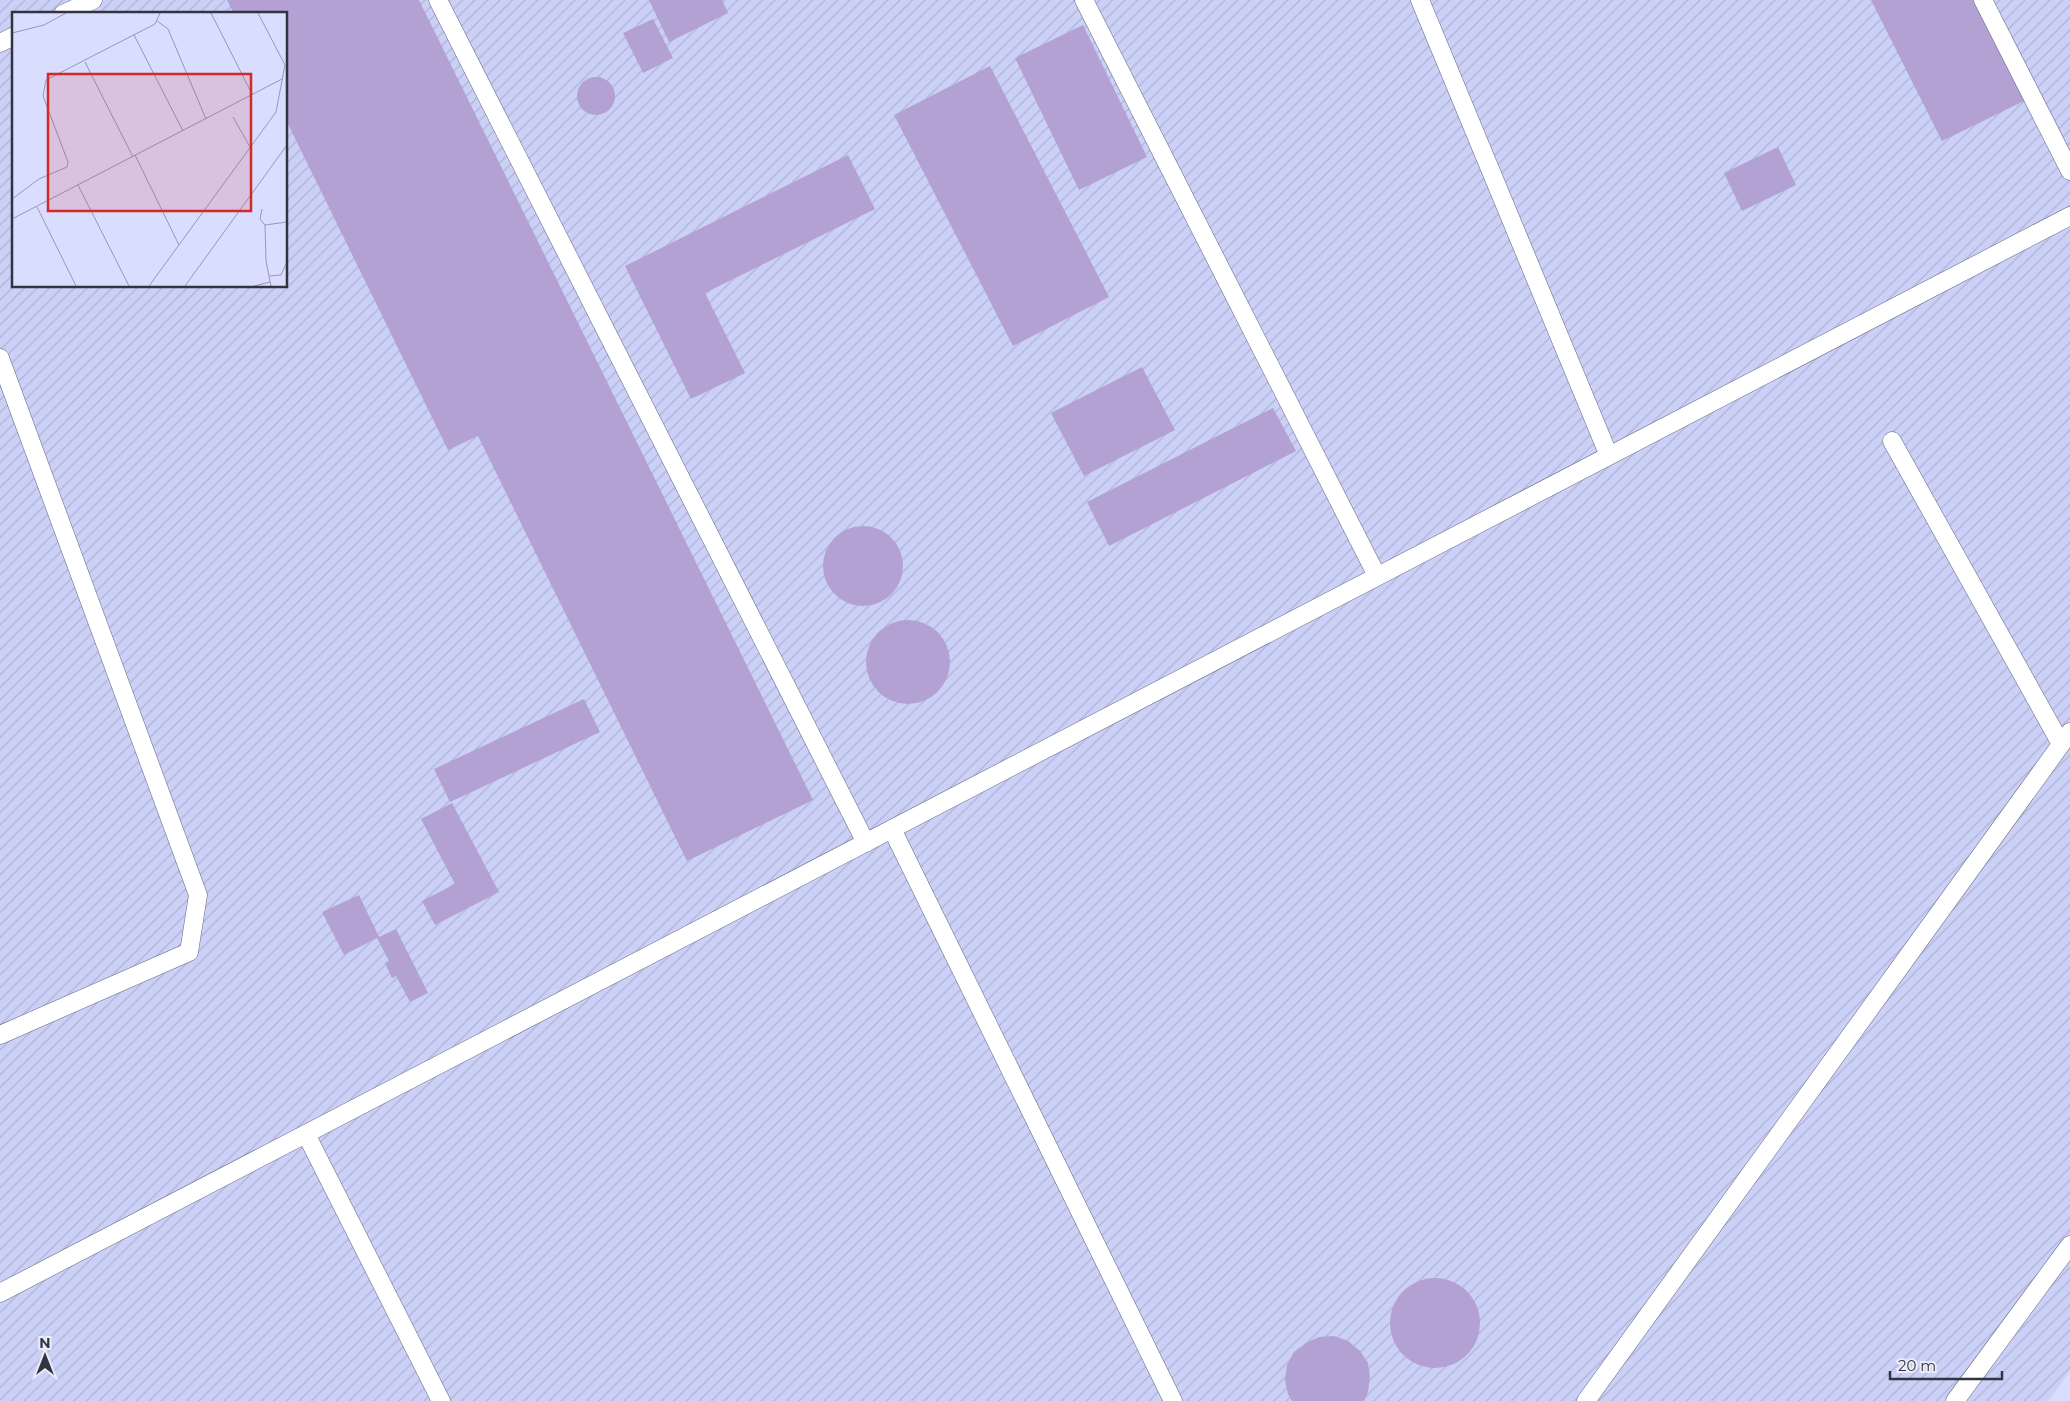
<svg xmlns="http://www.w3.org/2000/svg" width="2070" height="1401" font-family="Montserrat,sans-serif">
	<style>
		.industrial { fill: url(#industrial-furrows); fill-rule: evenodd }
		.building { fill: #b2a1d2 }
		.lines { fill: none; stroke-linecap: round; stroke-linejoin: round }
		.service-casing { stroke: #636582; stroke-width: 19 }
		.service { stroke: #fff; stroke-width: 18 }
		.inset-road { fill: none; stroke: #9799b2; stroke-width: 1 }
		.view { fill: #d62828; fill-opacity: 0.15; stroke: #d62828; stroke-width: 2.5 }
		.inset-edge { fill: none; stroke: #333441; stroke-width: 2.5 }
	</style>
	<defs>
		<pattern id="industrial-furrows" width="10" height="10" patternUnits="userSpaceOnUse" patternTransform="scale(1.25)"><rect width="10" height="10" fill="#cbd0f7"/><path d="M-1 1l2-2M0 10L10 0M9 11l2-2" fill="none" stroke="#afb3d5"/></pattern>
	</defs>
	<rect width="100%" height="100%" fill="#d9ddfe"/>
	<!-- industrial -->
	<path class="industrial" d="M0,0H2070V1371L2048,1401H0ZM14,14H286V286H14Z"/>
	<!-- building -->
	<path class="building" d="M227,0H419L813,800L687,861L478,436L448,450L286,120V14H234Z
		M649,0H722L728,13L669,42Z
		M1871,0H1976L2026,100L1942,141Z
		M653,19L673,58L643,73L623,33Z
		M1083,25L1147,157L1079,190L1015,58Z
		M990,66L1109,297L1013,346L894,115Z
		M577 96a19 19 0 1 1 38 0a19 19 0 1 1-38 0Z
		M1778,147L1796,185L1742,211L1724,173Z
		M848,155L875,209L705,293L745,373L691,399L625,266Z
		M1142,367L1175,430L1084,476L1051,413Z
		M1273,408L1296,451L1109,546L1087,502Z
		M823 566a40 40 0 1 1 80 0a40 40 0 1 1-80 0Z
		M866 662a42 42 0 1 1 84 0a42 42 0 1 1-84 0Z
		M584,699L600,732L450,802L434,769Z
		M452,803L499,892L435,925L422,901L455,884L421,819Z
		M359,895L379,937L396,929L428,993L410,1002L396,976L392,978L385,963L389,961L377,938L344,955L322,912Z
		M1390 1323a45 45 0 1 1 90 0a45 45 0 1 1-90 0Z
		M1334,1336L1348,1341L1360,1351L1368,1363L1370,1377L1368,1392L1364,1401H1292L1288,1394L1285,1380L1287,1365L1294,1352L1306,1343L1319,1337Z"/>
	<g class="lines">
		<defs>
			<path id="service" d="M438,0L866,843
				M1084,0L1377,576
				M1420,0L1609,456
				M1983,0L2070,171
				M63,14L93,0
				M0,43L14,36
				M0,358L198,895L189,952L0,1035
				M1892,441L2061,744
				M892,829L1173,1401
				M306,1134L441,1401
				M0,1293L2070,216
				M1586,1401L2070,732
				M1955,1401L2070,1245"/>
		</defs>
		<!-- service casing -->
		<use href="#service" class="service-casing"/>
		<!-- service -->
		<use href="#service" class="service"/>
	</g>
	<!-- overview -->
	<g transform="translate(12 12)">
		<rect width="275" height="275" fill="#d9ddfe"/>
		<path class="inset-road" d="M199,1L240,82M145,9L156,17L194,107M0,21L32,13L54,1M122,23L171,119M73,50L121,145M221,105L238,135M123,143L167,233M66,173L117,274M0,187L27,167L55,155L56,150L31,84L34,68L143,12L148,1M25,195L64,274M250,197L248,207L253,213M0,207L270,67M257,264L269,263L275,250M137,274L264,100L273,53L246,1M173,274L275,133M242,274L258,270M259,274L254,249L253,213L275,210"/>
		<path class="view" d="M36,62H239V199H36Z"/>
		<rect width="275" height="275" class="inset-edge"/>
	</g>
	<!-- north arrow -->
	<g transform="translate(45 1356)" stroke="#eaecf9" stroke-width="4" paint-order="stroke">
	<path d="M0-4L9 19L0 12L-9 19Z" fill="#333441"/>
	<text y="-8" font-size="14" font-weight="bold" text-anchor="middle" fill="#333441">N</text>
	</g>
	<!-- scale -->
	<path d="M1890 1371v8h112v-8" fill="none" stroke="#333441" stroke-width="2.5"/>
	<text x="1898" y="1371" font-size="15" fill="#333441" stroke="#eaecf9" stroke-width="4" paint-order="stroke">20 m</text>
</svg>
